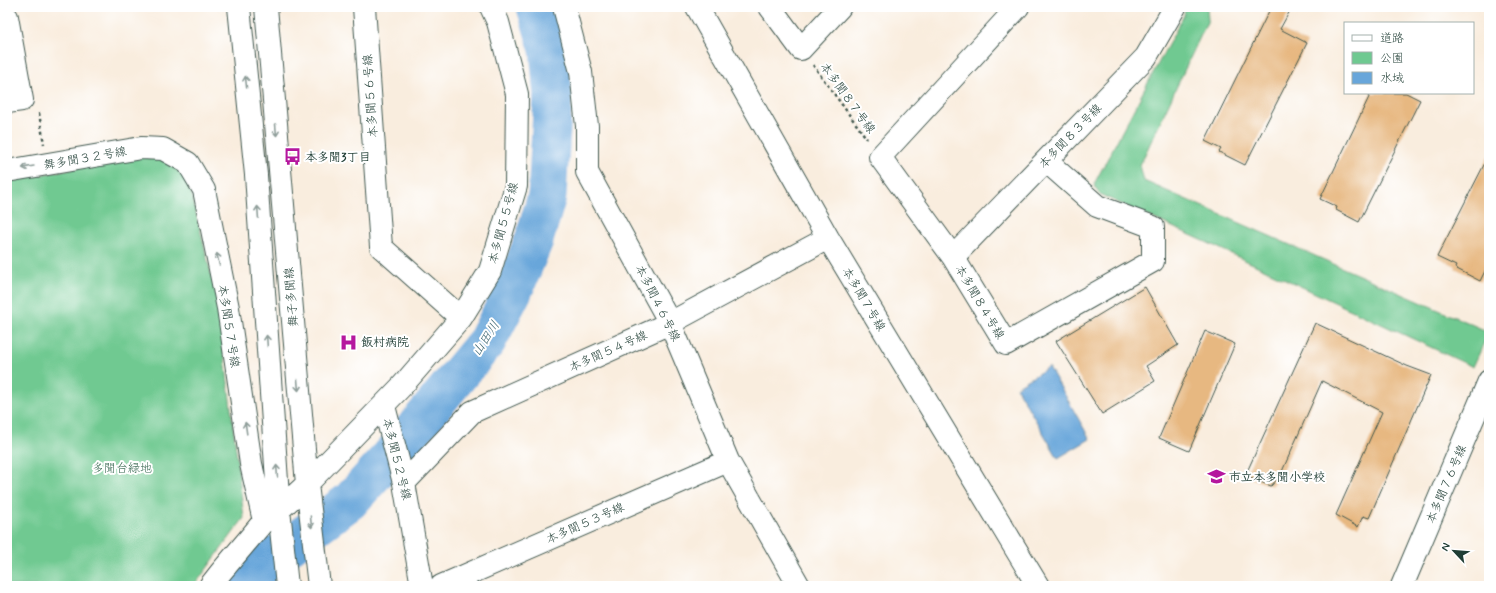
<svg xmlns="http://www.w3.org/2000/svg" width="1496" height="593" font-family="Mynerve,'Klee One',sans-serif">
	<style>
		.green { fill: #6fc991; stroke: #478362 }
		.water { fill: #68a6da; stroke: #447287 }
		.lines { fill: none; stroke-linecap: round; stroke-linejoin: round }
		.river { stroke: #68a6da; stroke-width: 39 }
		.building { fill: #e7b881 }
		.minor-casing { stroke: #40574e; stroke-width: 24 }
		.path { stroke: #40574e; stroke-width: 2.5; stroke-dasharray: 3 3; stroke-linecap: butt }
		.minor { stroke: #fff; stroke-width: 22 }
		.oneway { stroke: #8f9e9a }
		.labels { text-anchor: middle; stroke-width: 4; stroke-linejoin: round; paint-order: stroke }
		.street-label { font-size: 12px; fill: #1f3d34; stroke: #fff }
		.poi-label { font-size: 12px; font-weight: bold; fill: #1f3d34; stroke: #fff; text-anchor: start }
		.park-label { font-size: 12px; fill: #376750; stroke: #fff }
		.water-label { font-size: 13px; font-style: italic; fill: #39626e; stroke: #fff }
	</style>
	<rect width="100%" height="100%" fill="#fff"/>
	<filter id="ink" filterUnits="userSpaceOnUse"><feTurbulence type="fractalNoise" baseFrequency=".025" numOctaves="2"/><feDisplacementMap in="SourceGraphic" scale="8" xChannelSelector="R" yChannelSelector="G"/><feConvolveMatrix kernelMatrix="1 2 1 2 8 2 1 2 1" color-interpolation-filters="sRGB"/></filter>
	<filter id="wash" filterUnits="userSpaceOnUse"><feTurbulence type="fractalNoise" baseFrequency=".012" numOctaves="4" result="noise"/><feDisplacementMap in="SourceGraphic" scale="16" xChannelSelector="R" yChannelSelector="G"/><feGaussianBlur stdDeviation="0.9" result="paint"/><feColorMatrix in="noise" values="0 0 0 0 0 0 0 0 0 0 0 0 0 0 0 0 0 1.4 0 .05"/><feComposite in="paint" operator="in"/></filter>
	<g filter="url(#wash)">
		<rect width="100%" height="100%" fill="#f9edde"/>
		<!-- green -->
		<path class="green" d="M1185,7H1207L1208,20L1140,165L1144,181L1489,332L1473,367L1206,242L1099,194L1094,184L1184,15Z
			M140,156L167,161L187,176L219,307L244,518L194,586H7V181Z"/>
		<!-- water -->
		<path class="water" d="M1049,367L1090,439L1058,458L1016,387Z"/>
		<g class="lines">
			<!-- river -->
			<path class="river" d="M248,586L260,567L350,501L405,440L487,341L514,289L534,240L547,196L553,96L549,49L536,7"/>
		</g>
		<g id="blocks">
			<!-- building -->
			<path class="building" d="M1271,7H1292L1280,29L1307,43L1245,165L1219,152L1221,149L1205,141Z
				M1371,93H1406L1420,100L1359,222L1336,210L1337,207L1320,199Z
				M1489,155V263L1480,281L1455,268L1456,266L1437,257Z
				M1145,287L1178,345L1146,366L1155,381L1102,414L1056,341Z
				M1315,323L1407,366L1431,375L1369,518L1363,516L1358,527L1336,515L1382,412L1322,381L1280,476L1271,486L1245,476Z
				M1205,331L1235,344L1189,451L1159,438Z"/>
		</g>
	</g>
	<g filter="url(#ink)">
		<use href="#blocks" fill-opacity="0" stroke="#40574e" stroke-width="1"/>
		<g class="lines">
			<defs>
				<path id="minor" d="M239,7L256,175L279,510L287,586
					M266,7L307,484L319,586
					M364,7L381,247L461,318
					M564,7L581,72L587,126V172L670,323L728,461L799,586
					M697,7L828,238L1038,586
					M770,7L801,49L840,7
					M1018,7L880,157L953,257L1006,344L1153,261V227L1097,206L1046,161
					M7,17L22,100L7,102
					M7,171L141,148L163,149L188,163L204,190L228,308L251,464L264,521
					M953,257L1146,57L1175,7
					M384,406L404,483L422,586
					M404,483L472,412L670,323L828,238
					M210,586L221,572L264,521L279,510L307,484L402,386L461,318L490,271L516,186L517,94L498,22L491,7
					M441,586L728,461
					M1402,586L1489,381"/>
			</defs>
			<!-- minor casing -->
			<use href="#minor" class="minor-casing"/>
			<!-- path -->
			<path class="path" d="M813,65L867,139
				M39,113L44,144"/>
			<!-- minor -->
			<use href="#minor" class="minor"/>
		</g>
		<!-- one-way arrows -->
		<defs><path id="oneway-shaft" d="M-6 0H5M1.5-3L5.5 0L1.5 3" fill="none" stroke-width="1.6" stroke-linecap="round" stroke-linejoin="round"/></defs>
		<g class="oneway">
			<use href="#oneway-shaft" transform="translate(246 82) rotate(-96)"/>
			<use href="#oneway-shaft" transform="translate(276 130) rotate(85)"/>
			<use href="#oneway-shaft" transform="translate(28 167) rotate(170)"/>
			<use href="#oneway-shaft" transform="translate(258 212) rotate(-94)"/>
			<use href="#oneway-shaft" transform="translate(218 259) rotate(-102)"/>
			<use href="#oneway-shaft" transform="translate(267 341) rotate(-94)"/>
			<use href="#oneway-shaft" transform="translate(298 385) rotate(85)"/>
			<use href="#oneway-shaft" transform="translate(246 428) rotate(-98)"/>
			<use href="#oneway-shaft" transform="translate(277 471) rotate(-94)"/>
			<use href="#oneway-shaft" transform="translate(311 522) rotate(84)"/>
		</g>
	</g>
	<!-- icons -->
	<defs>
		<symbol id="bus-bare" viewBox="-9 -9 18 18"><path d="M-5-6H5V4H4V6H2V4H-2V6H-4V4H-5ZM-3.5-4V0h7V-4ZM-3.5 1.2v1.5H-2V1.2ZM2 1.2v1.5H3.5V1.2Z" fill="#b5179e" stroke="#fff" stroke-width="2.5" paint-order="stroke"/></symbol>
		<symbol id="hospital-bare" viewBox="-9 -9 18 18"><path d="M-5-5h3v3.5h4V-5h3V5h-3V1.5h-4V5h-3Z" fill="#b5179e" stroke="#fff" stroke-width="2.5" paint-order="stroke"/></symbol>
		<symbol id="school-bare" viewBox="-9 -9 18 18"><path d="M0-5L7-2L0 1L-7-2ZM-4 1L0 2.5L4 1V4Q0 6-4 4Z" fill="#b5179e" stroke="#fff" stroke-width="2.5" paint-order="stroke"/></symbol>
	</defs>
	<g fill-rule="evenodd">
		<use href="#bus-bare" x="280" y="144" width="25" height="25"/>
		<use href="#hospital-bare" x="336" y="330" width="25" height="25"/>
		<use href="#school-bare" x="1204" y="464" width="25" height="25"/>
	</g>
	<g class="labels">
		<!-- street labels -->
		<g class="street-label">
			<text transform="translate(370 96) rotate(-94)" y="4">本多聞５６号線</text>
			<text transform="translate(848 98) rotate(54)" y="4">本多聞８７号線</text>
			<text transform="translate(1070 136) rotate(-46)" y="4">本多聞８３号線</text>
			<text transform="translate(85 158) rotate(-10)" y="4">舞多聞３２号線</text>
			<text transform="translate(503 223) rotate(-75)" y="4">本多聞５５号線</text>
			<text transform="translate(291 297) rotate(-95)" y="4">舞子多聞線</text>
			<text transform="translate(864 299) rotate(59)" y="4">本多聞７号線</text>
			<text transform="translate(980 302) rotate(59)" y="4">本多聞８４号線</text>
			<text transform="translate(658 303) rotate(63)" y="4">本多聞４６号線</text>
			<text transform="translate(229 326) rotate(81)" y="4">本多聞５７号線</text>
			<text transform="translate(608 351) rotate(-24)" y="4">本多聞５４号線</text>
			<text transform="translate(397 459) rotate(76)" y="4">本多聞５２号線</text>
			<text transform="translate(1446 484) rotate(-67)" y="4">本多聞７６号線</text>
			<text transform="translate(585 523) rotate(-24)" y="4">本多聞５３号線</text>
		</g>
		<!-- poi labels -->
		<g class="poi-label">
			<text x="305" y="161">本多聞3丁目</text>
			<text x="361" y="346">飯村病院</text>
			<text x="1229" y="481">市立本多聞小学校</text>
		</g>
		<!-- park labels -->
		<g class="park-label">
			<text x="122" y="472">多聞台緑地</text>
		</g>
		<!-- water labels -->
		<g class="water-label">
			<text transform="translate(485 338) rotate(-57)" y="5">山田川</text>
		</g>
	</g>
	<!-- margin -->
	<rect width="1496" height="593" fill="none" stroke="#fff" stroke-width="24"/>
	<!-- legend -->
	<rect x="1344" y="22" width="130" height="72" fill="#ffffff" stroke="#a5b1ae"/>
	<rect x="1352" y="35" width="20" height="6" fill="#ffffff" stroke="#a5b1ae"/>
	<text x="1380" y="42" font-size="12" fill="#1f3d34">道路</text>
	<rect x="1352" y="52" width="20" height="12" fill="#6fc991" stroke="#a5b1ae"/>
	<text x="1380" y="62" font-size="12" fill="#1f3d34">公園</text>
	<rect x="1352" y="72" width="20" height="12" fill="#68a6da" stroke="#a5b1ae"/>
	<text x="1380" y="82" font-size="12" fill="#1f3d34">水域</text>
	<!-- north arrow -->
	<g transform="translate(1454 551) rotate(296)" stroke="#ffffff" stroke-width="3" paint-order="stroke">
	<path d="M0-3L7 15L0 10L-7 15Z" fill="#1f3d34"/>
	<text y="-6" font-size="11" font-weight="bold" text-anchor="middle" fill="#1f3d34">N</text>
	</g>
</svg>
